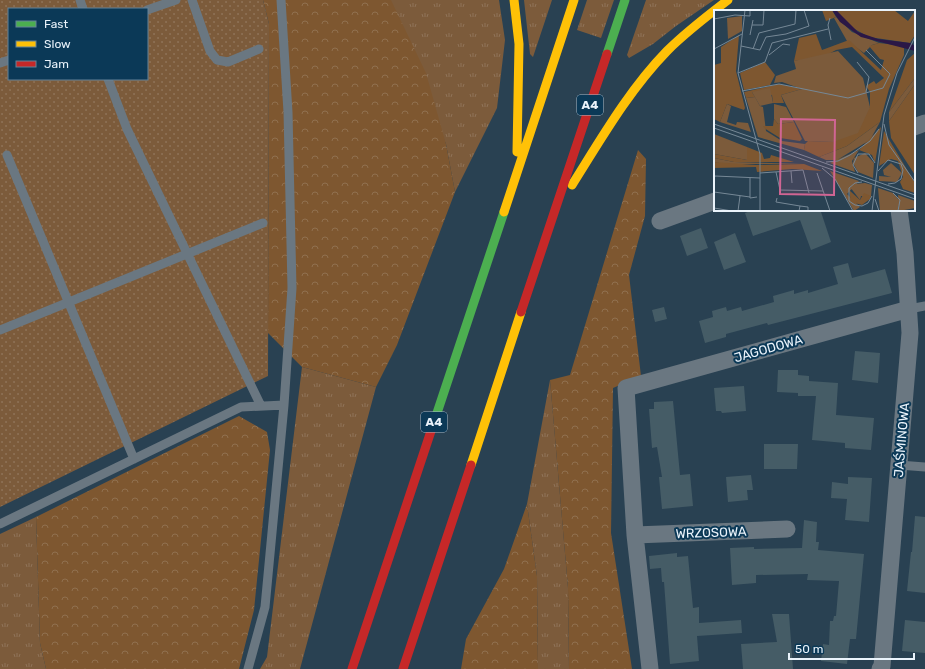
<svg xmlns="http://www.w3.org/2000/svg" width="925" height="669" font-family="Rubik,sans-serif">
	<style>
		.grass { fill: url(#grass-tufts) }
		.forest { fill: url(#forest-crowns) }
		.garden { fill: url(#garden-dots); fill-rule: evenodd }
		.building { fill: #455c66 }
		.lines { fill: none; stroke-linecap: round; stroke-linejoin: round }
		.lane { stroke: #6a7781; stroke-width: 9 }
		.street { stroke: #6a7781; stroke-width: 17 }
		.fast { stroke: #4caf50; stroke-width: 9 }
		.slow { stroke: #ffc107; stroke-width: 9 }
		.jam { stroke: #c62828; stroke-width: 9 }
		.labels { text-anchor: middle; stroke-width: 4; stroke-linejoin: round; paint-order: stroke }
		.shield { fill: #0b3957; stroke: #a7bbca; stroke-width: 1 }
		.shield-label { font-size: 12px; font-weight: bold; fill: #eaf3fb }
		.street-label { font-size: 13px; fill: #eaf3fb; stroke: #0b3957 }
		.inset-road { fill: none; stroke: #768896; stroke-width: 1 }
		.view { fill: #d06593; fill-opacity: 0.15; stroke: #d06593; stroke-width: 2 }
		.inset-edge { fill: none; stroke: #eaf3fb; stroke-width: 2 }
	</style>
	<defs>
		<pattern id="grass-tufts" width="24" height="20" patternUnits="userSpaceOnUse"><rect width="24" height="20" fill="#7c5b3b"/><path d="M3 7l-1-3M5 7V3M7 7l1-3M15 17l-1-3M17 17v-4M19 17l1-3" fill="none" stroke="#8f7358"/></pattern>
		<pattern id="forest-crowns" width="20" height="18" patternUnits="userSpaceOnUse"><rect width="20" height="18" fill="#7e5730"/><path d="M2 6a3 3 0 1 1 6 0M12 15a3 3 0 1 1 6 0" fill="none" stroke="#90704f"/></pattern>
		<pattern id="garden-dots" width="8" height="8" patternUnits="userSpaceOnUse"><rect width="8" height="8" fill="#7c5b3b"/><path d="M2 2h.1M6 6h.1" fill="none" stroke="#8f7358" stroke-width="1.8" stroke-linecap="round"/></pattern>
	</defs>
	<rect width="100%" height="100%" fill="#294152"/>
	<!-- grass -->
	<path class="grass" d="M386,0H499L505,40L497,108L455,192L446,144Z
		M524,0H552L533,57L530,54Z
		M587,0H614L601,38L577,30Z
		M646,0H714L676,26L653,44L629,58L627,55Z
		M302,367L376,387L300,669H260L267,657Z
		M550,380L568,588L569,669H538L537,576L527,504Z
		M36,517L40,643L46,669H0V534Z"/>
	<!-- forest -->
	<path class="forest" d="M263,0H391L426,73L446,144L455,192L397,345L376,387L302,367L268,333L269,24Z
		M638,150L646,159L645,216L629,275L641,376L613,388L611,533L632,669H569L568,588L550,380L570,375Z
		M239,416L267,432L270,450L254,610L239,669H46L40,643L36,517Z
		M527,504L537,576L538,669H461L466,639L504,569Z"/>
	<!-- garden -->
	<path class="garden" d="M0,0H263L269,24L268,376L0,507ZM9,9H147V79H9Z"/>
	<!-- building -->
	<path class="building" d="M753,210H822V212H821L831,242L811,250L800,220L753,236L745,213Z
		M701,228L708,248L687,256L680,236Z
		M735,233L746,262L724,270L714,242Z
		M848,263L852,278L885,269L892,293L768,325L767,323L726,334V337L705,343L699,321L713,317L712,311L726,307L727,311L741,307L742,311L774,302L773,296L794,290V294L808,290V293L838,284L833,267Z
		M664,307L667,319L655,322L652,310Z
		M855,351L880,353L878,383L852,380Z
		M778,370H798V375L809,376V381L838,383L836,415L874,418L871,450L845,448V443L812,440L816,396H798V393L777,392Z
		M744,386L746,411L722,413L721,411H716L714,388Z
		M673,401L680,475L690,474L693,506L662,509L659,477H662L657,447L652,448L649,409H654V402Z
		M764,444H798L797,469H764Z
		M751,475L753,490H747L748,500L728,502L726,477Z
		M848,477L872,478L869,522L845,520L847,499L831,498L832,482L848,484Z
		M915,516L925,517V593L907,591L911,552H912Z
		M804,520L817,522L816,542H819L818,550L864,554L856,639H850L847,664L821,661L823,644L829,645L830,621H833L834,616H836L839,581L807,580L808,574L756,575V583L732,585L730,548L754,547V549L802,548Z
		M677,553V557L688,556L693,608L699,607V623L741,620L742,633L697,636L699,661L670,664L664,582H662L661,568L650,569L649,556Z
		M772,614H789L793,669H743L741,644L777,642Z
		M905,620L925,622V653L902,651Z"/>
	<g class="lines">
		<!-- lane -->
		<path class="lane" d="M80,0L83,9
			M192,0L210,51L217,60L228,62L259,49
			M147,10L176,0
			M0,63L9,60
			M108,79L127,129L261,406
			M7,155L134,459
			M909,309L925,306
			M0,330L263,223
			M899,465L925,467
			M0,524L241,407L284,405
			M248,669L265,607L284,405L292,288L288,112L281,0"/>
		<!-- street -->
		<path class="street" d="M914,127L925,123
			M660,221L715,201
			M635,535L787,529
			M650,669L635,535L626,388L909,309
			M880,669L882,666L910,333L905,253L899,210"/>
		<!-- fast -->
		<path class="fast" d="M607,54L625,0
			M432,428L504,212"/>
		<!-- slow -->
		<path class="slow" d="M514,0L519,44L517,152
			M572,185C601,139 629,90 667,51C686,32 707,16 728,0
			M504,212L574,0
			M471,465L521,312"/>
		<!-- jam -->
		<path class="jam" d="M521,312L607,54
			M352,669L432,428
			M403,669L471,465"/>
	</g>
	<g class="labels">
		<!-- shield labels -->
		<g class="shield">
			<rect x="577" y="95" width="26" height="20" rx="3"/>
			<rect x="421" y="412" width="26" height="20" rx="3"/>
		</g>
		<g class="shield-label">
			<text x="590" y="109">A4</text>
			<text x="434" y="426">A4</text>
		</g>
		<!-- street labels -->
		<g class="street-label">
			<text transform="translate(768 348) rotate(-16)" y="5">JAGODOWA</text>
			<text transform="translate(901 440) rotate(-85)" y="5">JAŚMINOWA</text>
			<text transform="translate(711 532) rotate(-2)" y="5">WRZOSOWA</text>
		</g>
	</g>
	<!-- overview -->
	<g transform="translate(714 10)">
		<rect width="201" height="201" fill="#294152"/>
		<path d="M122,7L138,22L165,33L158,35L150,43L133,31L120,8ZM201,68V74L175,111V102ZM41,87L46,96L49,97L52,121L68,131L91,134L90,140L44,127L32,88ZM13,94L17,96L13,112L22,115L23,112L34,113L37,122L6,112ZM60,94L72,97L80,112L64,114L60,109ZM166,112L156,130L123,150H112L105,147L133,136ZM0,124L33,137V150L0,144ZM145,140L138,151L141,162L116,153ZM151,143L160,153L159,168L144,162L139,153L140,148ZM0,148L20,152L90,154H11L0,152ZM177,153L188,163L183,172L165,171V166L177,167L170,165L169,160ZM116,161L145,171L133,184L146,197L140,201ZM151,173L158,175L157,186H147L146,190L136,177L141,174ZM164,178L179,183L185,190L184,201H166ZM184,185L201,191V198L185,201Z" fill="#7c5b3b"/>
		<path d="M108,0H118L122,7L112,11ZM122,0H180L194,11L201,1V25L196,33L155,27L137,17ZM102,24L108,40L135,30L167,60L170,50L166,49L155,36L165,33L182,35L190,37V45L175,79L166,112L133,136L105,147L90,140L91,134L94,131L119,132L156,97V82L152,76L160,71L162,74L170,68L138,37L122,40L109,47L80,51L85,28ZM25,25L22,61L31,98L30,100L13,94L6,112L0,109V55L7,53V37ZM201,43V68L175,102L193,50ZM51,52L61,65L56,75L30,80L26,63ZM65,74L88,79L67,85L70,93H59L58,85L38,82L41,87L32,88L30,82ZM201,74V165L177,128L175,111ZM60,109L64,114L80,112L88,129L86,131L66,128L50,118L49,116H59ZM167,117L161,153L158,145L145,140ZM170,121L201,173V183L189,179L186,172L189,167L184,151L177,149L165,156ZM33,137L48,143L50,149L56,148L57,145L80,152H20L0,148V144L33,150ZM0,152L42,155L90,154L108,161L78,159L43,162L42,157L0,158ZM135,180L146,190L150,183L157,186L156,189L148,195L137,192Z" fill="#7e5730"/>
		<path d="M28,6V21L14,29L13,8Z" fill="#7c5b3b"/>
		<path d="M124,41L149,68L156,97L144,123L119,132L91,131L67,85L88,79L68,72L60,73L62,66L82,59L80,51ZM56,78L59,93L46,96L38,82Z" fill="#7c5b3b"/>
		<path d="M118,0H122L144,22L164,29L196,33L201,36V41L147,27L126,12Z" fill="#2b1746"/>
		<path class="inset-road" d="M31,0L24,63L46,144V201M116,8L114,15L117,30M0,9L21,5L36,6V0M38,15H49L50,0M36,25L39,10M27,36L46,40L52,27L72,24L95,16L90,0M0,39L28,24M39,39L45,23L81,14L82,0M55,45L69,34L76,35M143,52L155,67L152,82M24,63L51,52L58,33L114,19M28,81L65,74L134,88L169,78L176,64L152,40M0,114L201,185M170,114L175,135L201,172M0,118L201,189M112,152L124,151L136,145L156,131L165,119M108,158L121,169L139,201M77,161L78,173M164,161L174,150L187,154L189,160L187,169L181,173L174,174M62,162L66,180L109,181M46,163L89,160L95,183M103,163L116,201M144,163L139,155L144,144H155L161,153M36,168V188L43,187M0,169L1,166L46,168M148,172L141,173L135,178V191L141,195L148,196L154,193L158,186M0,182L36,187M179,183L186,190L184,201M63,188L62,192L86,196M161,189L165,201M0,198L18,201M24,201L26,186M85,201L86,196L94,197V200M158,201L170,105L183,63L201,27"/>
		<path class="view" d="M67,109L121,110L120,185L66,184Z"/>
		<rect width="201" height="201" class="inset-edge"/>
	</g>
	<!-- legend -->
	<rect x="8" y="8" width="140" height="72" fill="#0b3957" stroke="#648399"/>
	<rect x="16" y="21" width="20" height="6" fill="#4caf50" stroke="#648399"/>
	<text x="44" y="28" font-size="12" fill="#eaf3fb">Fast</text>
	<rect x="16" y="41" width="20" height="6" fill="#ffc107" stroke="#648399"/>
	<text x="44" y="48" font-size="12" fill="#eaf3fb">Slow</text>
	<rect x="16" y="61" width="20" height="6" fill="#c62828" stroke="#648399"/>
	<text x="44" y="68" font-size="12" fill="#eaf3fb">Jam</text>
	<!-- scale -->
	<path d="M789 653v6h125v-6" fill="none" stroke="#eaf3fb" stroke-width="2"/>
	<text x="795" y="653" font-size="12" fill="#eaf3fb" stroke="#0b3957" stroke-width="3" paint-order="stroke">50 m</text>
</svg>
